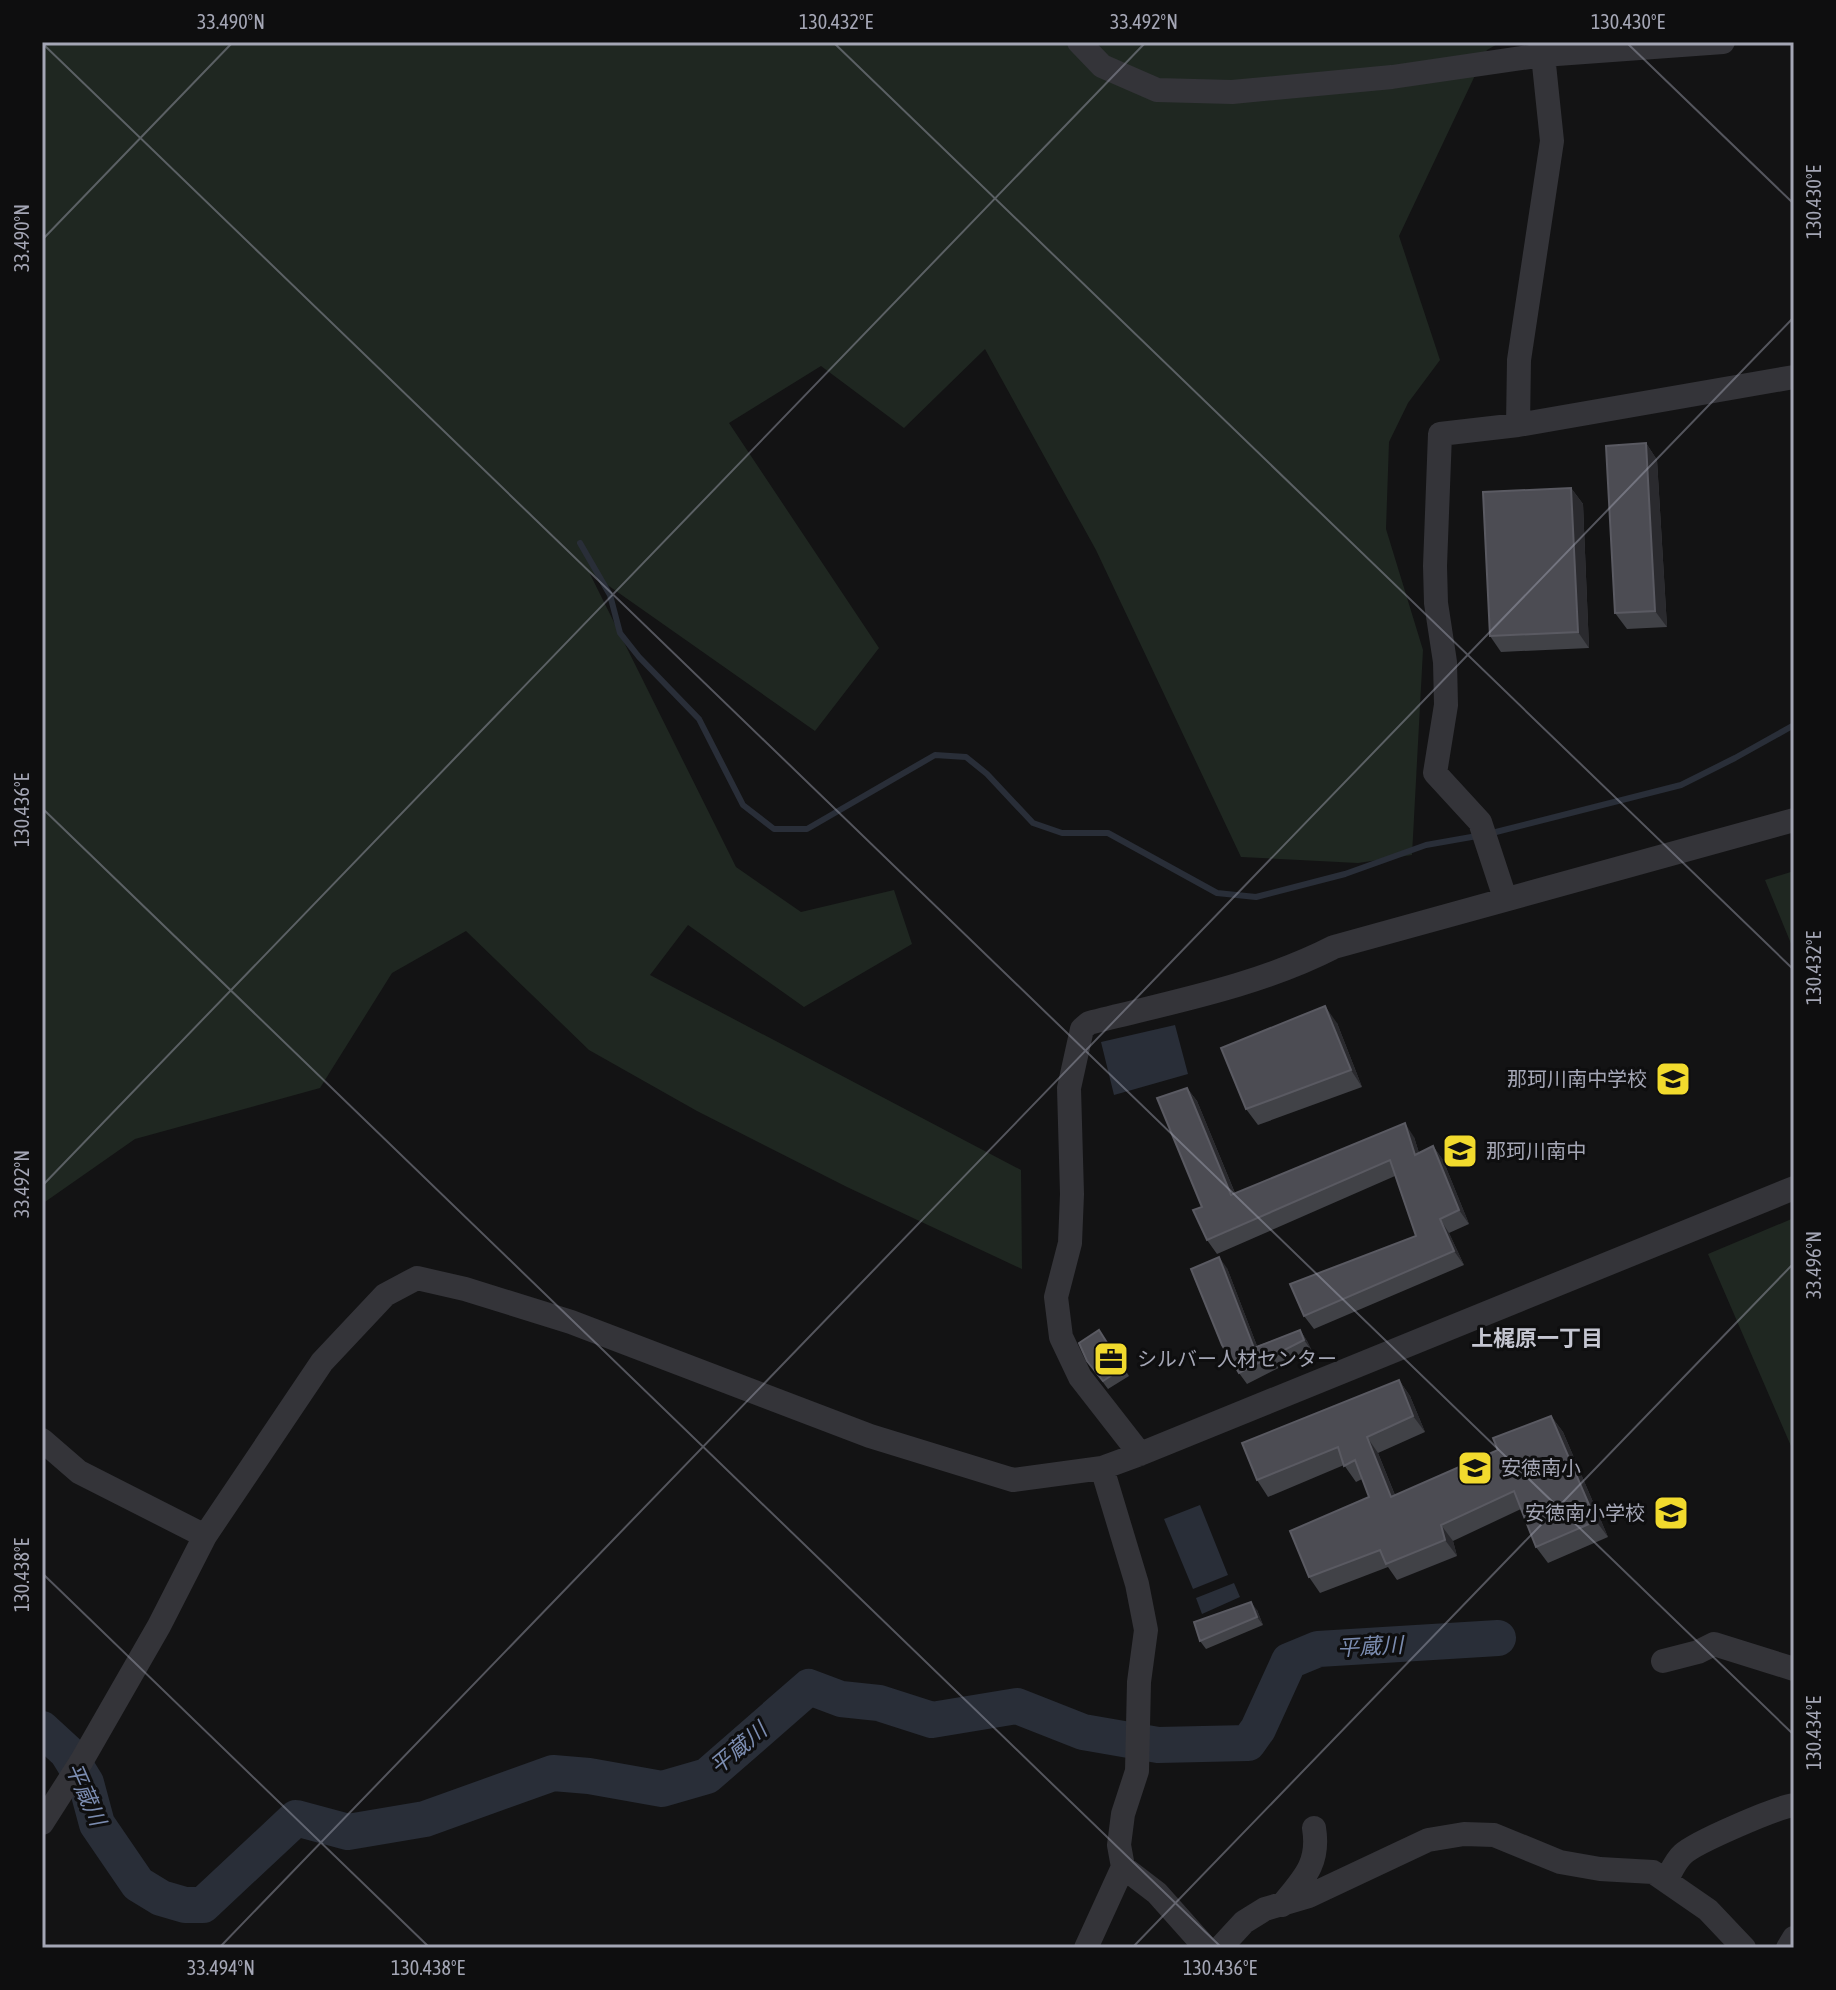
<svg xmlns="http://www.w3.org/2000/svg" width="1836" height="1990" font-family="'Asap Condensed','Noto Sans JP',sans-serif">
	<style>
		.green { fill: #1f2721 }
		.water { fill: #292e38 }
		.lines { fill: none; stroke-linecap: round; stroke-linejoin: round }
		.stream { stroke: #292e38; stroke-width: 6 }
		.river { stroke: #292e38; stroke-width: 36 }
		.minor { stroke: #343439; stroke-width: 24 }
		.wall { fill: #414247 }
		.shaded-wall { fill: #2a2a2e }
		.building { fill: #4c4c53; stroke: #5a5a62; stroke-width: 2 }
		.ticks { fill: none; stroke: #a4a6b5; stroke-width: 2; stroke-opacity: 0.45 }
		.labels { text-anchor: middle; stroke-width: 6; stroke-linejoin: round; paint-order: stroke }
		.poi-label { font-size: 20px; fill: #a4a6b5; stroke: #0e0e0f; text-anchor: start }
		.neighbourhood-label { font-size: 22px; font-weight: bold; fill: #c5c6d1; stroke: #0e0e0f }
		.water-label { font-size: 22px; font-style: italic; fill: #7b8cb0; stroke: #0e0e0f }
		.neatline { fill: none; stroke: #a4a6b5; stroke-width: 3 }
		.ticks-label { font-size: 20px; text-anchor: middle; fill: #a4a6b5 }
	</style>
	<rect width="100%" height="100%" fill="#131314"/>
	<!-- green -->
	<path class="green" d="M42,42H1501L1487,50L1399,236L1440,360L1408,403L1389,442L1386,529L1423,650L1412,855L1358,863L1241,857L1096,550L985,349L904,428L821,366L729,423L879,648L815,731L589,572L736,867L801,912L894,890L912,944L804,1007L688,925L650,975L1021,1170L1022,1269L847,1187L697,1111L589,1050L466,931L392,973L320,1088L135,1139L42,1204Z
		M1794,871V951L1765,880Z
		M1794,1218V1453L1708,1254Z"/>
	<!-- water -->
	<path class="water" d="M1175,1025L1188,1074L1114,1095L1101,1042Z
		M1200,1505L1228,1575L1193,1589L1164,1519Z
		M1234,1583L1240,1597L1202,1614L1196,1598Z"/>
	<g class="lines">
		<!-- stream -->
		<path class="stream" d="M580,543L610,595L620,633L639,657L699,719L743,805L774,829H807L935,755L966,757L987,774L1033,823L1062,833H1108L1217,893L1256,897L1345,874L1426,845L1477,836
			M1488,834L1681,785L1735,758L1794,725"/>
		<!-- river -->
		<path class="river" d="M42,1729L67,1752L86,1783L97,1824L138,1884L161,1898L185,1905H203L296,1818L348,1832L425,1819L553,1773L589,1776L662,1789L707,1776L809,1687L841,1699L879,1703L932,1720L1017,1706L1083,1732L1158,1745L1248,1743L1258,1729L1289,1661L1318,1649L1498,1638"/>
		<!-- minor -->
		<path class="minor" d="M1079,42L1102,66L1157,90L1232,92L1392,77L1543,55L1723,42
			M1518,425L1519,360L1552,141L1543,55
			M1505,898L1480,822L1435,773L1446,705L1445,662L1436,603L1435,566L1440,434L1518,425L1794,377
			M42,1440L79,1472L205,1536
			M1140,1454L1080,1377L1061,1337L1056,1297L1070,1243L1072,1194L1069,1088L1082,1029L1089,1023C1171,1002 1258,986 1334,947L1794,820
			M1663,1661L1698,1652L1714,1644L1794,1669
			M42,1823L81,1762L159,1626L205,1536L322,1362L385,1295L417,1278L465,1289L571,1322L870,1436L1013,1480L1102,1468L1140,1454L1794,1188
			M1123,1867L1157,1893L1206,1948
			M1666,1881C1671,1872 1675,1861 1683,1854C1696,1842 1775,1808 1794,1805
			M1282,1905C1303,1879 1320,1864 1314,1828
			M1086,1948L1123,1867L1119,1845L1123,1814L1137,1771L1139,1682L1146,1630L1137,1584L1102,1468
			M1220,1948L1244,1922L1265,1909L1309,1896L1428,1840L1464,1834L1494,1835L1560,1862L1600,1869L1653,1872L1708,1910L1744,1948
			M1788,1948L1794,1938"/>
	</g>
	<!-- wall -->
	<path class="wall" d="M1646,443L1657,460L1667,627L1627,629L1615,613Z
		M1571,488L1583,504L1589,648L1501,652L1490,636Z
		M1337,1023L1362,1087L1258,1125L1246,1109Z
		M1187,1088L1197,1101L1235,1193L1414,1137L1419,1153L1433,1146L1443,1160L1469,1224L1449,1233L1464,1265L1314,1329L1304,1316L1416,1236L1395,1176L1217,1254L1207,1240L1202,1207Z
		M1227,1268L1257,1346L1300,1330L1307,1341L1312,1351L1247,1384L1239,1373Z
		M1099,1330L1129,1376L1108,1389L1087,1361Z
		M1399,1380L1410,1396L1425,1432L1378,1453L1395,1495L1498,1450L1551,1416L1563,1432L1608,1537L1548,1563L1536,1547L1521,1509L1453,1541L1457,1556L1397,1580L1388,1567L1320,1593L1309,1577L1369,1497L1362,1479L1356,1482L1344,1465L1268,1497L1257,1480Z
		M1257,1610L1263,1625L1206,1649L1200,1641Z"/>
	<!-- shaded-wall -->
	<path class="shaded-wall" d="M1646,443L1657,460L1667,627L1655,611Z
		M1571,488L1583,504L1589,648L1578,632Z
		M1325,1006L1337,1023L1362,1087L1351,1070Z
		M1187,1088L1197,1101L1241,1208L1231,1195Z
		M1405,1123L1414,1137L1424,1169L1415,1155Z
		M1433,1146L1443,1160L1469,1224L1459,1210Z
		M1440,1219L1449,1233L1464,1265L1454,1251Z
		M1219,1257L1227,1268L1262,1359L1254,1348Z
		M1300,1330L1307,1341L1312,1351L1304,1340Z
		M1399,1380L1410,1396L1425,1432L1413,1416Z
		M1551,1416L1563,1432L1608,1537L1596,1521Z
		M1367,1437L1378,1453L1402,1513L1391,1497Z
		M1441,1525L1453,1541L1457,1556L1445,1540Z
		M1251,1602L1257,1610L1263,1625L1257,1617Z"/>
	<!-- building -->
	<path class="building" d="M1646,443L1655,611L1615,613L1606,446Z
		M1571,488L1578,632L1490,636L1483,492Z
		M1325,1006L1351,1070L1246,1109L1221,1048Z
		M1187,1088L1231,1195L1405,1123L1415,1155L1433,1146L1459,1210L1440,1219L1454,1251L1304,1316L1290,1284L1416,1236L1390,1160L1207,1240L1193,1210L1202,1207L1157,1098Z
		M1219,1257L1254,1348L1300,1330L1304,1340L1239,1373L1222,1345L1191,1269Z
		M1099,1330L1123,1368L1103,1381L1087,1361L1079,1343Z
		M1399,1380L1413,1416L1367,1437L1391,1497L1498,1450L1493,1438L1551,1416L1596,1521L1536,1547L1514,1491L1441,1525L1445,1540L1386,1564L1380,1550L1309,1577L1290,1531L1369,1497L1355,1460L1344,1466L1338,1447L1257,1480L1242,1443Z
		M1251,1602L1257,1617L1200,1641L1194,1622Z"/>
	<!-- ticks -->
	<path class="ticks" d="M833,42L1794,970M1626,42L1794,204M42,43L1794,1735M42,240L233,42M42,808L1222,1948M42,1186L1146,42M42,1573L430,1948M219,1948L1794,317M1132,1948L1794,1263"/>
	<!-- icons -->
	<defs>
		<symbol id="school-square" viewBox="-11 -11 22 22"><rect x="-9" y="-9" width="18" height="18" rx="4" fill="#f1da2d" stroke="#0e0e0f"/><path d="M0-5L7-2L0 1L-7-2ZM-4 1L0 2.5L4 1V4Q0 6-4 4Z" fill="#111"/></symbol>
		<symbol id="office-square" viewBox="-11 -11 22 22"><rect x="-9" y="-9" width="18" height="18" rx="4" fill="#f1da2d" stroke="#0e0e0f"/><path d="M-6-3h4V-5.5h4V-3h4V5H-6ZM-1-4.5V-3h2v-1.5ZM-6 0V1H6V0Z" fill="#111"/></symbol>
	</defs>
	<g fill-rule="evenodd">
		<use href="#school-square" x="1653" y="1059" width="40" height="40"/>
		<use href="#school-square" x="1440" y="1131" width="40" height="40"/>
		<use href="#office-square" x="1091" y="1339" width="40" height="40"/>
		<use href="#school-square" x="1455" y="1448" width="40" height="40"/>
		<use href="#school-square" x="1651" y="1493" width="40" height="40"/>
	</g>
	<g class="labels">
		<!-- poi labels -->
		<g class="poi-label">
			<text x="1647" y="1086" text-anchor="end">那珂川南中学校</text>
			<text x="1486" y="1158">那珂川南中</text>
			<text x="1137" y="1366">シルバー人材センター</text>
			<text x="1501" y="1475">安徳南小</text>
			<text x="1645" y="1520" text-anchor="end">安徳南小学校</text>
		</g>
		<!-- neighbourhood labels -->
		<g class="neighbourhood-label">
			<text x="1537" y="1346">上梶原一丁目</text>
		</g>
		<!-- water labels -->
		<g class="water-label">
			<text transform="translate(1370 1646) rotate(-3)" y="8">平蔵川</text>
			<text transform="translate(738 1748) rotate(-40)" y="8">平蔵川</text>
			<text transform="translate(86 1794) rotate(66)" y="8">平蔵川</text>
		</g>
	</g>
	<!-- border -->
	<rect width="1836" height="1990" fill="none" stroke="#0e0e0f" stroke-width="88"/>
	<rect x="44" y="44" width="1748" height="1902" class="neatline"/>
	<g class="ticks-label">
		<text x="231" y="29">33.490°N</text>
		<text x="836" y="29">130.432°E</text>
		<text x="1144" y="29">33.492°N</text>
		<text x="1628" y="29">130.430°E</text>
		<text transform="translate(1814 202) rotate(-90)" y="7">130.430°E</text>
		<text transform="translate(22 238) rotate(-90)" y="7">33.490°N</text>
		<text transform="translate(22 810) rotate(-90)" y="7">130.436°E</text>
		<text transform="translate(1814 968) rotate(-90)" y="7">130.432°E</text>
		<text transform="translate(22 1184) rotate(-90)" y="7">33.492°N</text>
		<text transform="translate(1814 1265) rotate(-90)" y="7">33.496°N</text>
		<text transform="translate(22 1575) rotate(-90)" y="7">130.438°E</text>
		<text transform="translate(1814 1733) rotate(-90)" y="7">130.434°E</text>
		<text x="221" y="1975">33.494°N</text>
		<text x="428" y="1975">130.438°E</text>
		<text x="1220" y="1975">130.436°E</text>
	</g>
</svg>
